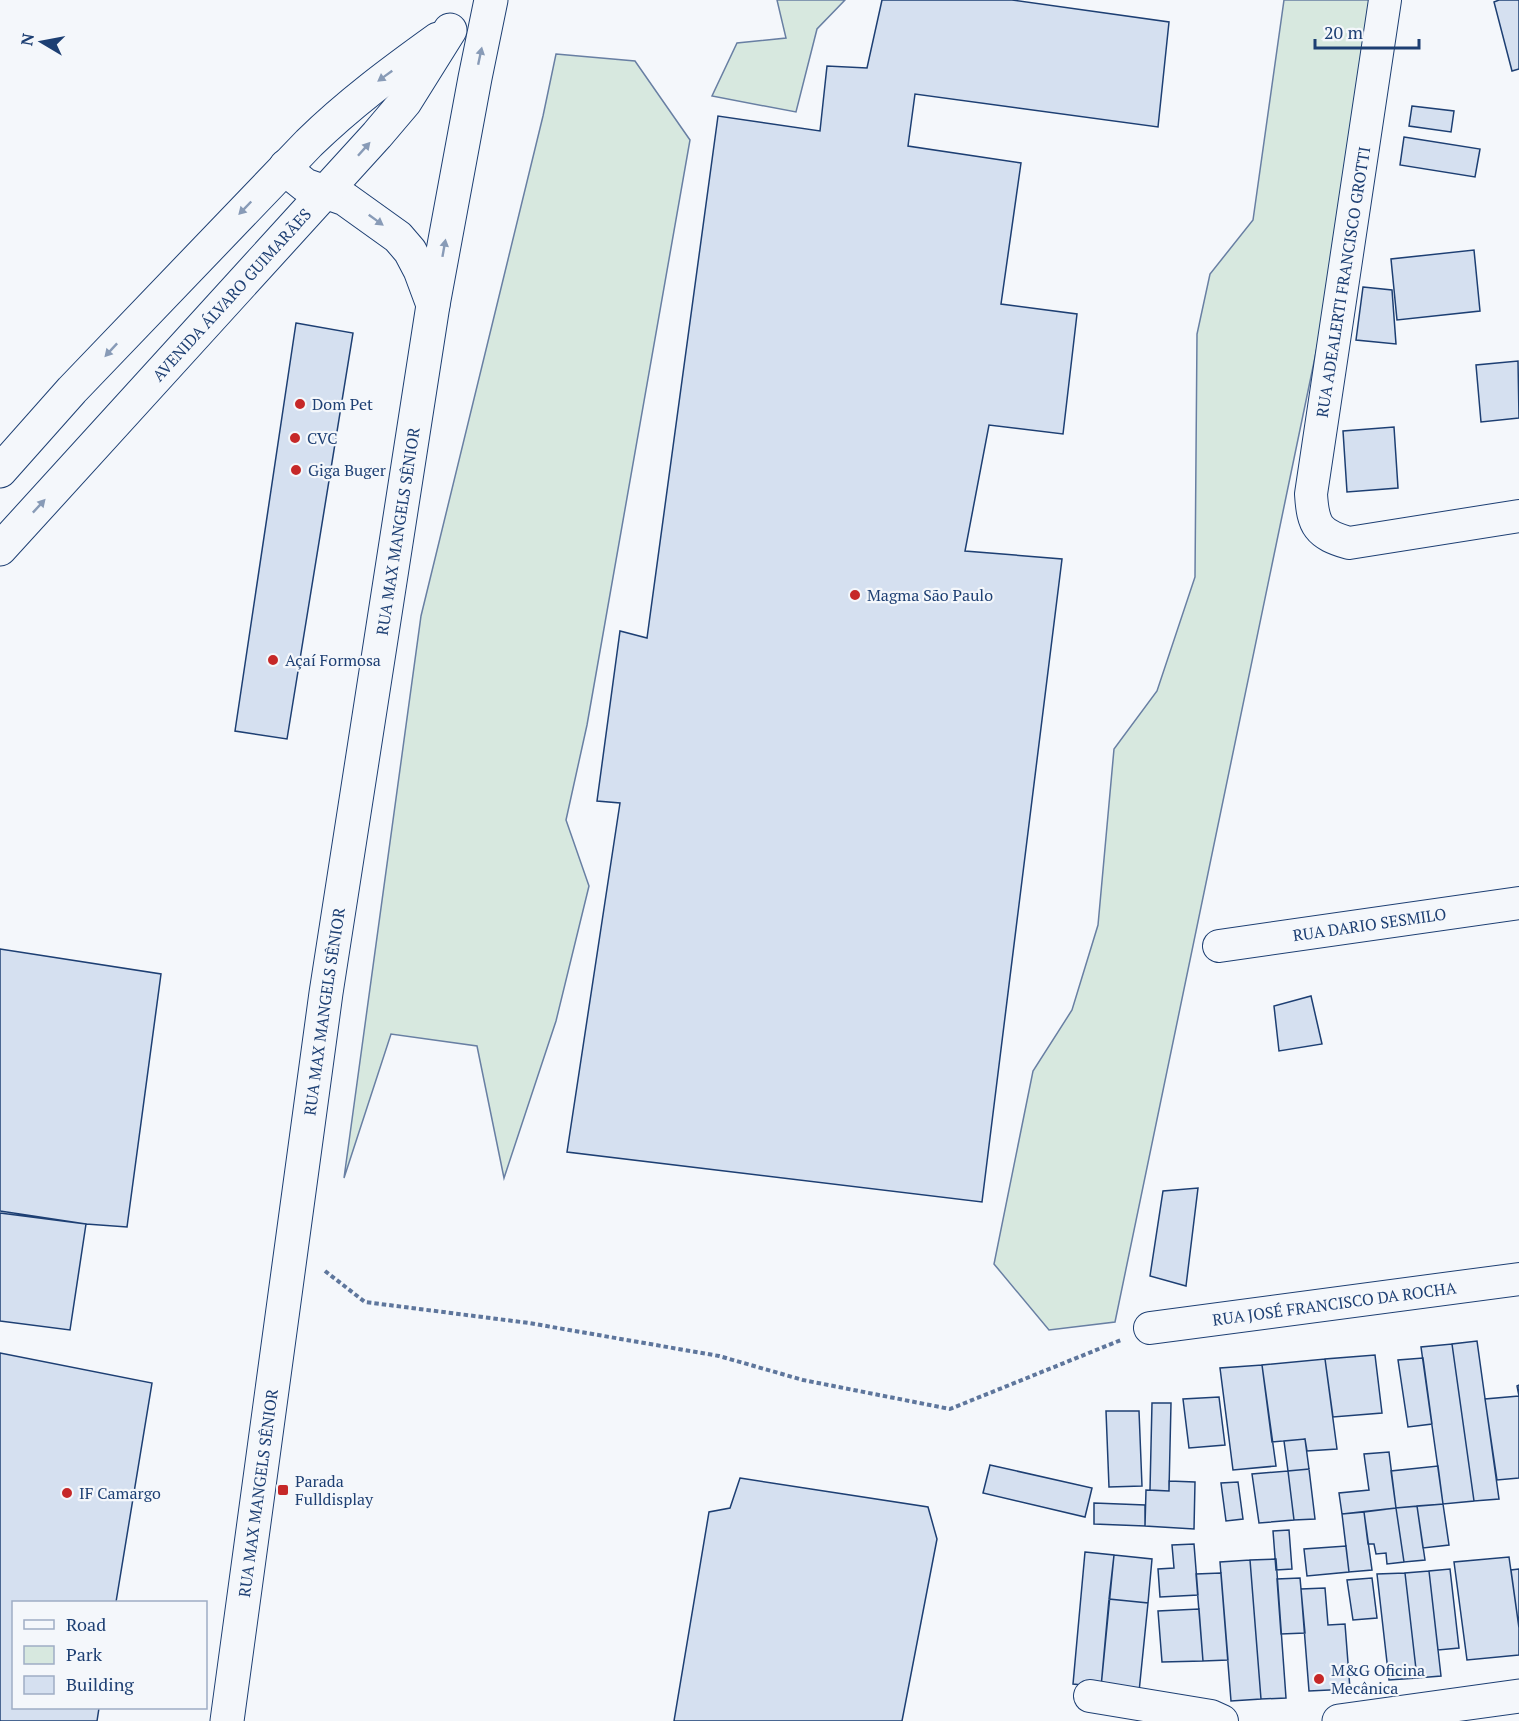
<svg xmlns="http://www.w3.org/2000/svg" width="1519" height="1721" font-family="'PT Serif',serif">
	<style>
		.green { fill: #d7e8df; stroke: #687fa3; stroke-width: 1.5 }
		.building { fill: #d5e0f0; stroke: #1d3f73; stroke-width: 1.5 }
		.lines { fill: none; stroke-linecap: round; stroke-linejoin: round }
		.street-casing { stroke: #1d3f73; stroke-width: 34 }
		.secondary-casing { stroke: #1d3f73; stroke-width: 35 }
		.path { stroke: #5e769c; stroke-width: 4; stroke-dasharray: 4.5 3; stroke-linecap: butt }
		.street { stroke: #f4f7fb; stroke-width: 32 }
		.secondary { stroke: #f4f7fb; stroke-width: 33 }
		.oneway { fill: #889bb7 }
		.poi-dot { fill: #c62828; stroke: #f4f7fb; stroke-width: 2 }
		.labels { text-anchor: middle; stroke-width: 4.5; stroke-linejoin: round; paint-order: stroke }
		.street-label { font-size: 16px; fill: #1d3f73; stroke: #f4f7fb }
		.poi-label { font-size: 16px; fill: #1d3f73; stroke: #f4f7fb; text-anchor: start }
	</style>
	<rect width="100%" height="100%" fill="#f4f7fb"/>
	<!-- green -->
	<path class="green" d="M777,0H845L817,29L796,112L712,96L737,43L786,38Z
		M1284,0H1370L1331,280L1115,1322L1049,1330L994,1264L1033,1071L1072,1010L1098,925L1114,749L1157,691L1195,577L1197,334L1210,274L1253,220Z
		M556,54L635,61L690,140L587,725L566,820L589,886L556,1021L504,1178L477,1046L391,1034L344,1178L421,616L543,116Z"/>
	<!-- building -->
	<path class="building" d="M882,0H1012L1169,22L1158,127L915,94L908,146L1021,163L1001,304L1077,314L1063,434L989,425L965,551L1062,559L982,1202L567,1152L620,803L597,801L620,631L647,638L718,116L820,131L827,66L867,68Z
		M1499,0H1519V69L1512,71L1494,2Z
		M1412,106L1454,111L1451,132L1409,126Z
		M1404,137L1480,149L1475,177L1400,165Z
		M1474,250L1480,311L1397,320L1391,259Z
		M1363,287L1392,290L1396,344L1356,340Z
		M296,323L353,333L287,739L235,731Z
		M1518,361L1519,418L1481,422L1476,365Z
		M1394,427L1398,488L1347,492L1343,431Z
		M0,949L161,974L127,1227L86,1224L0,1211Z
		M1311,996L1322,1044L1279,1051L1274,1006Z
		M1198,1188L1186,1286L1150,1276L1163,1191Z
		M0,1213L86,1224L70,1330L0,1321Z
		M1477,1341L1499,1499L1474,1501L1452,1344Z
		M1452,1344L1474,1501L1443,1504L1421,1347Z
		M0,1353L152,1383L116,1602H14V1708H99L97,1721H0Z
		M1375,1355L1382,1413L1333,1417L1325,1359Z
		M1423,1358L1432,1424L1408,1427L1398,1360Z
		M1325,1359L1337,1449L1307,1451L1305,1439L1272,1442L1262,1365Z
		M1262,1365L1276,1466L1233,1470L1220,1368Z
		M1519,1385V1478L1497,1480L1485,1399L1519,1396L1517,1386Z
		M1219,1397L1225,1445L1189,1448L1183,1399Z
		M1152,1403H1171L1169,1491L1150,1490Z
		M1106,1411H1139L1142,1486L1109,1487Z
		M1305,1439L1309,1469L1288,1471L1284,1441Z
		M1389,1452L1396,1508L1342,1514L1339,1493L1369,1490L1364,1454Z
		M990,1465L1092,1488L1085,1517L983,1493Z
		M1438,1466L1443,1504L1396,1508L1391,1471Z
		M1309,1469L1315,1519L1294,1520L1288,1471Z
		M1288,1471L1294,1520L1259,1523L1252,1474Z
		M740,1478L928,1507L937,1539L902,1721H674L709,1512L730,1508Z
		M1169,1481L1195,1482L1194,1529L1145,1526L1146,1490L1169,1491Z
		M1238,1482L1243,1519L1226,1521L1221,1483Z
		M1094,1503L1145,1505V1526L1094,1524Z
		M1443,1504L1449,1545L1423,1548L1417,1506Z
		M1417,1506L1425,1560L1404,1562L1396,1508Z
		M1396,1508L1404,1562L1387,1564L1386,1553L1376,1554L1374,1544H1368L1364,1512Z
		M1364,1512L1372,1570L1349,1572L1342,1514Z
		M1289,1530L1292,1569L1276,1570L1273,1531Z
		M1194,1544L1198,1595L1160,1597L1158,1569L1174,1568L1172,1545Z
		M1346,1546L1349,1572L1307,1576L1304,1549Z
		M1085,1552L1114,1555L1101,1687L1073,1684Z
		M1114,1555L1152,1559L1148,1603L1109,1599Z
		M1509,1557L1519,1628V1655L1467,1660L1454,1562Z
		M1276,1559L1286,1698L1261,1699L1250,1560Z
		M1250,1560L1261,1699L1231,1701L1220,1562Z
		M1450,1569L1459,1648L1438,1650L1429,1571Z
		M1519,1569V1628L1511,1570Z
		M1429,1571L1441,1676L1417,1678L1405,1573Z
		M1221,1573L1228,1660L1203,1661L1196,1574Z
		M1405,1573L1417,1678L1389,1680L1377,1574Z
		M1300,1578L1305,1633L1281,1634L1277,1579Z
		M1372,1578L1377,1618L1353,1620L1347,1580Z
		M1325,1588L1328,1625L1345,1624L1350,1689L1309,1691L1301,1589Z
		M1109,1599L1148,1603L1139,1692L1101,1687Z
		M1199,1609L1203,1661L1162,1662L1158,1611Z"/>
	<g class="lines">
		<defs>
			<g id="street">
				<path d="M1385,0L1311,494C1313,526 1318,534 1349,543L1519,516"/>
				<path id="s1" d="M1219,946L1519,903"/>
				<path id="s2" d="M1150,1328L1519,1279"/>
				<path d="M1090,1696L1211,1716L1222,1721"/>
			</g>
			<g id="secondary">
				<path d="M286,166L295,177L305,185L345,199L398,237L410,251L420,270L433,305"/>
				<path d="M0,471L72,390L309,143C349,104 392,72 438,39"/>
				<path id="s3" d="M0,549L377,135L405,102L450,30"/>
				<path id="s4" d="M227,1721L326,993L433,305L475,78L491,0"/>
				<path d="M1339,1721L1519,1696"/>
			</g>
		</defs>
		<!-- street casing -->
		<use href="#street" class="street-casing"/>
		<!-- secondary casing -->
		<use href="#secondary" class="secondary-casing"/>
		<!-- path -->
		<path class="path" d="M325,1271L365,1302L529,1323L719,1356L803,1380L950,1409L1121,1340"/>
		<!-- street -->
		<use href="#street" class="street"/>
		<!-- secondary -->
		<use href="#secondary" class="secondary"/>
	</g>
	<!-- one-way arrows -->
	<defs><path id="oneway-solid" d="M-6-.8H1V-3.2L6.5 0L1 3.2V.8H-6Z" transform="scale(1.5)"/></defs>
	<g class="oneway">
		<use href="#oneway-solid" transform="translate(480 56) rotate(-78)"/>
		<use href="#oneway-solid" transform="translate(385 76) rotate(144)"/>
		<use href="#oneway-solid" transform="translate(364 149) rotate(-48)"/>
		<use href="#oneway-solid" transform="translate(245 208) rotate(134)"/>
		<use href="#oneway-solid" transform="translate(376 220) rotate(36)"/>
		<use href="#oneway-solid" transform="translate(444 248) rotate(-80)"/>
		<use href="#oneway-solid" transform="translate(111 350) rotate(133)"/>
		<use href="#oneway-solid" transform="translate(39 506) rotate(-47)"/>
	</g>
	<!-- markers -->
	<g class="poi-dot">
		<circle cx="300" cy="404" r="6"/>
		<circle cx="295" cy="438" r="6"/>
		<circle cx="296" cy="470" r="6"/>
		<circle cx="855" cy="595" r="6"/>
		<circle cx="273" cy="660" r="6"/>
		<rect x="277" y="1484" width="12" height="12" rx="3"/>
		<circle cx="67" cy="1493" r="6"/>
		<circle cx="1319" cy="1679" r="6"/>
	</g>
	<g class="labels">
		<!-- street labels -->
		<g class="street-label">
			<text transform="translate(1343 282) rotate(-81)" y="6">RUA ADEALERTI FRANCISCO GROTTI</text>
			<text dy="6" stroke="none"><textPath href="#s3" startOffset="344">AVENIDA ÁLVARO GUIMARÃES</textPath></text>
			<text dy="6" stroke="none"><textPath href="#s4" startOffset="1202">RUA MAX MANGELS SÊNIOR</textPath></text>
			<text dy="6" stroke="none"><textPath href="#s1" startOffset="152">RUA DARIO SESMILO</textPath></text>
			<text dy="6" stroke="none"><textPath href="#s4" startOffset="716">RUA MAX MANGELS SÊNIOR</textPath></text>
			<text dy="6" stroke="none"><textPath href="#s2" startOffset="186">RUA JOSÉ FRANCISCO DA ROCHA</textPath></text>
			<text dy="6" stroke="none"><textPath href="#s4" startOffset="230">RUA MAX MANGELS SÊNIOR</textPath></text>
		</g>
		<!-- poi labels -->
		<g class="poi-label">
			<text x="312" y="410">Dom Pet</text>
			<text x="307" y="444">CVC</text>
			<text x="308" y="476">Giga Buger</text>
			<text x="867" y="601">Magma São Paulo</text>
			<text x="285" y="666">Açaí Formosa</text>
			<text x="295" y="1487">Parada<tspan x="295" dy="18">Fulldisplay</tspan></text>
			<text x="79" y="1499">IF Camargo</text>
			<text x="1331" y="1676">M&amp;G Oficina<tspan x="1331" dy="18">Mecânica</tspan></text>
		</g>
	</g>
	<!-- legend -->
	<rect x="12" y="1601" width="195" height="108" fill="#f4f7fb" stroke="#9eadc5" stroke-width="1.5"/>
	<rect x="24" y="1620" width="30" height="9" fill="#f4f7fb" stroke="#9eadc5" stroke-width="1.5"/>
	<text x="66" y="1631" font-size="18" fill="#1d3f73">Road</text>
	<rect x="24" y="1646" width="30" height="18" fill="#d7e8df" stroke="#9eadc5" stroke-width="1.5"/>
	<text x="66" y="1661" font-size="18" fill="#1d3f73">Park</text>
	<rect x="24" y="1676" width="30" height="18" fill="#d5e0f0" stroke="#9eadc5" stroke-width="1.5"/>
	<text x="66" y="1691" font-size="18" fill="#1d3f73">Building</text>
	<!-- north arrow -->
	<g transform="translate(42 42) rotate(280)" stroke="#f4f7fb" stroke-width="4.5" paint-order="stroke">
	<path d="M0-4.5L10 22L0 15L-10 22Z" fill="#1d3f73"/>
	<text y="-9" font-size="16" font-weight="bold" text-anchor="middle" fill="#1d3f73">N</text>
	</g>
	<!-- scale -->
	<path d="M1315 39v9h104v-9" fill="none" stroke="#1d3f73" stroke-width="3"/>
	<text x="1324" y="39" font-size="18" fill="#1d3f73" stroke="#f4f7fb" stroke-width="4.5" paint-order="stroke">20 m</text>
</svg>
